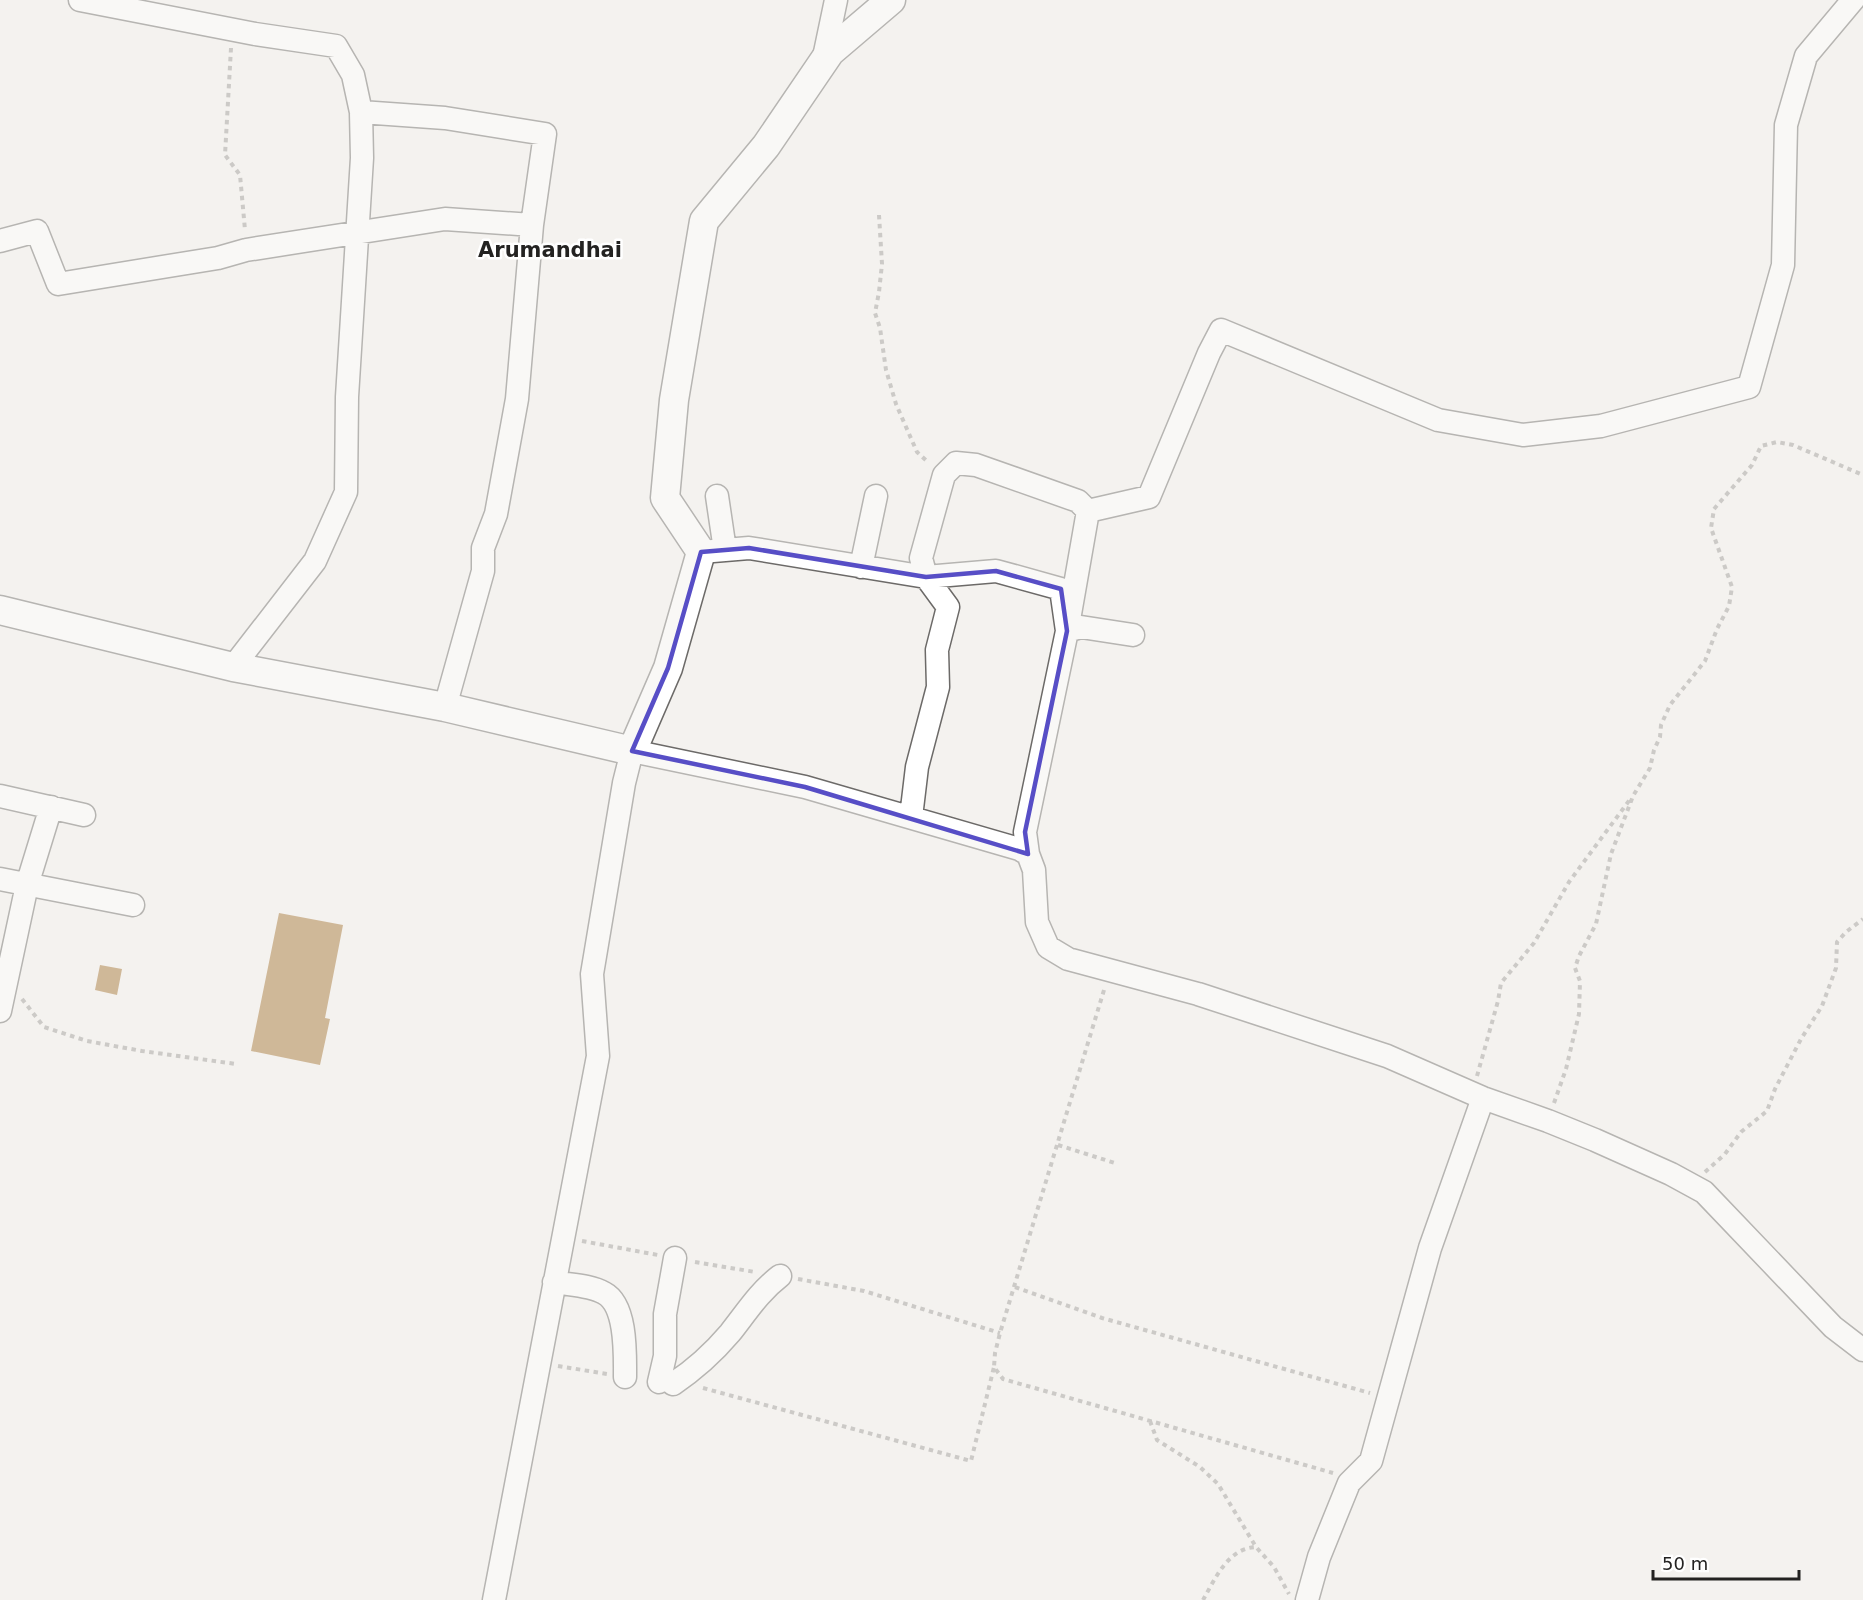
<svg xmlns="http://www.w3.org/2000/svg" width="1863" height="1600" font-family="'DejaVu Sans',sans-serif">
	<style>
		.building { fill: #a37130 }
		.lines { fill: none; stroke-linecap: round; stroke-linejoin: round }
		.minor-casing { stroke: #6c6a68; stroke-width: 25 }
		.tertiary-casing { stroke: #6c6a68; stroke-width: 31 }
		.path { stroke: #9b9997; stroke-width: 4; stroke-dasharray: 4.5 4.5; stroke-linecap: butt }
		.minor { stroke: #fff; stroke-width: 22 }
		.tertiary { stroke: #fff; stroke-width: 28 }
		.marked { fill: none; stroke: #574ec6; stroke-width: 4.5; stroke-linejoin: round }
		.labels { text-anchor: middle; stroke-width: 5; stroke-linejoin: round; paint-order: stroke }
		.quarter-label { font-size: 21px; font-weight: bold; fill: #232221; stroke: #fff }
	</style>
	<rect width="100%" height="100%" fill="#f4f2ef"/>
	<!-- building -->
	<path class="building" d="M279,913L343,925L325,1018L330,1019L320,1065L251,1051Z
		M100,965L122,969L117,995L95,990Z"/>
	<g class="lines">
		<defs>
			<path id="minor" d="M80,0L255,34L336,46L353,75L361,112L362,158L347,397L346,492L315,561L233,667
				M823,62L836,0
				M0,241L37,231L58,284L218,258L246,250L445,219L532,225L545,134L445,118L361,112
				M717,496L725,550
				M861,567L876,496
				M1133,635L1081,627L1067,631L1088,511L1149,497L1209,353L1221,330L1438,420L1523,435L1601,426L1749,387L1783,265L1786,125L1806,56L1853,0
				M445,707L483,571V548L496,514L517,399L532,225
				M0,796L84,815
				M911,817L917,767L938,687L937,650L948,607L926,577L921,558L944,475L956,463L976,465L1078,501L1088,511
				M1028,854L1034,870L1037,922L1048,947L1068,959L1198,994L1387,1056L1483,1098L1548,1121L1595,1140L1671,1174L1704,1192L1833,1327L1863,1350
				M0,879L133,905
				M0,1011L27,885L51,807
				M554,1282C570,1285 590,1285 604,1293C627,1305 625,1355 625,1377
				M659,1382L665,1356V1314L675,1258
				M673,1384C694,1370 713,1353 730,1333C746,1313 759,1292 780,1276
				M494,1600L598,1056L592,974L624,783L632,751L805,787L1019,849L1028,854L1025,832L1067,631L1061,589L996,571L926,577L749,548L701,552
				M1307,1600L1319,1557L1349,1483L1371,1461L1430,1248L1483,1098"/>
			<path id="tertiary" d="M0,610L233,667L445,707L632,751L668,668L701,552L665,498L674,400L704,221L766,146L830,52L891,0"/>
		</defs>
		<!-- minor casing -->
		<use href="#minor" class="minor-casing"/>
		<!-- tertiary casing -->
		<use href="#tertiary" class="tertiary-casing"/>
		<!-- path -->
		<path class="path" d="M231,48L225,155L240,175L245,230
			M879,215L882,264L879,292L875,313L880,328L886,370L896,404L917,452L929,463
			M1104,990L1000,1333L995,1353L994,1367L1003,1379L1333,1473
			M22,999L44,1027L87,1041L142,1051L236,1064
			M1477,1076L1498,1001L1501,983L1534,943L1569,882L1631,798
			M1554,1103L1566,1069L1579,1014L1580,981L1575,968L1579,956L1596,924L1611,854L1633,796L1650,768L1654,750L1660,737L1661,725L1670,705L1705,661L1717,629L1729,606L1732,587L1711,528L1714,509L1752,465L1761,446L1777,442L1793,445L1863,475
			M1058,1145L1118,1164
			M1705,1172L1725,1154L1741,1132L1767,1111L1775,1089L1801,1039L1822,1006L1836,968L1837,942L1846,932L1863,919
			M582,1241L658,1255
			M695,1262L755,1272
			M798,1279L864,1291L1000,1333
			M1015,1287L1102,1318L1370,1393
			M558,1366L607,1374
			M703,1388L971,1461L994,1367
			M1150,1421L1157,1440L1200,1467L1218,1484L1256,1547L1274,1567L1289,1594
			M1203,1600C1215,1579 1228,1548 1256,1547"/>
		<!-- minor -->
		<use href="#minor" class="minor"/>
		<!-- tertiary -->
		<use href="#tertiary" class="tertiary"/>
	</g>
	<!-- marked area -->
	<path d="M0 0H1863V1600H0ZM749,548L926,577L996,571L1061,589L1067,631L1025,832L1028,854L805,787L632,751L668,668L701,552Z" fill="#f4f2ef" fill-opacity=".55" fill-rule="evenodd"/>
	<path class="marked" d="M749,548L926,577L996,571L1061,589L1067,631L1025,832L1028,854L805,787L632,751L668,668L701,552Z"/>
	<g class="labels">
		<!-- quarter labels -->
		<g class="quarter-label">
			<text x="550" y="257">Arumandhai</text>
		</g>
	</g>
	<!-- scale -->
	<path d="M1653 1570v9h146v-9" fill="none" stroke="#232221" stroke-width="3"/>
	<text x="1662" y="1570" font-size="18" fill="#232221" stroke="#ffffff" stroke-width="4.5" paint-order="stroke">50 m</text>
</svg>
